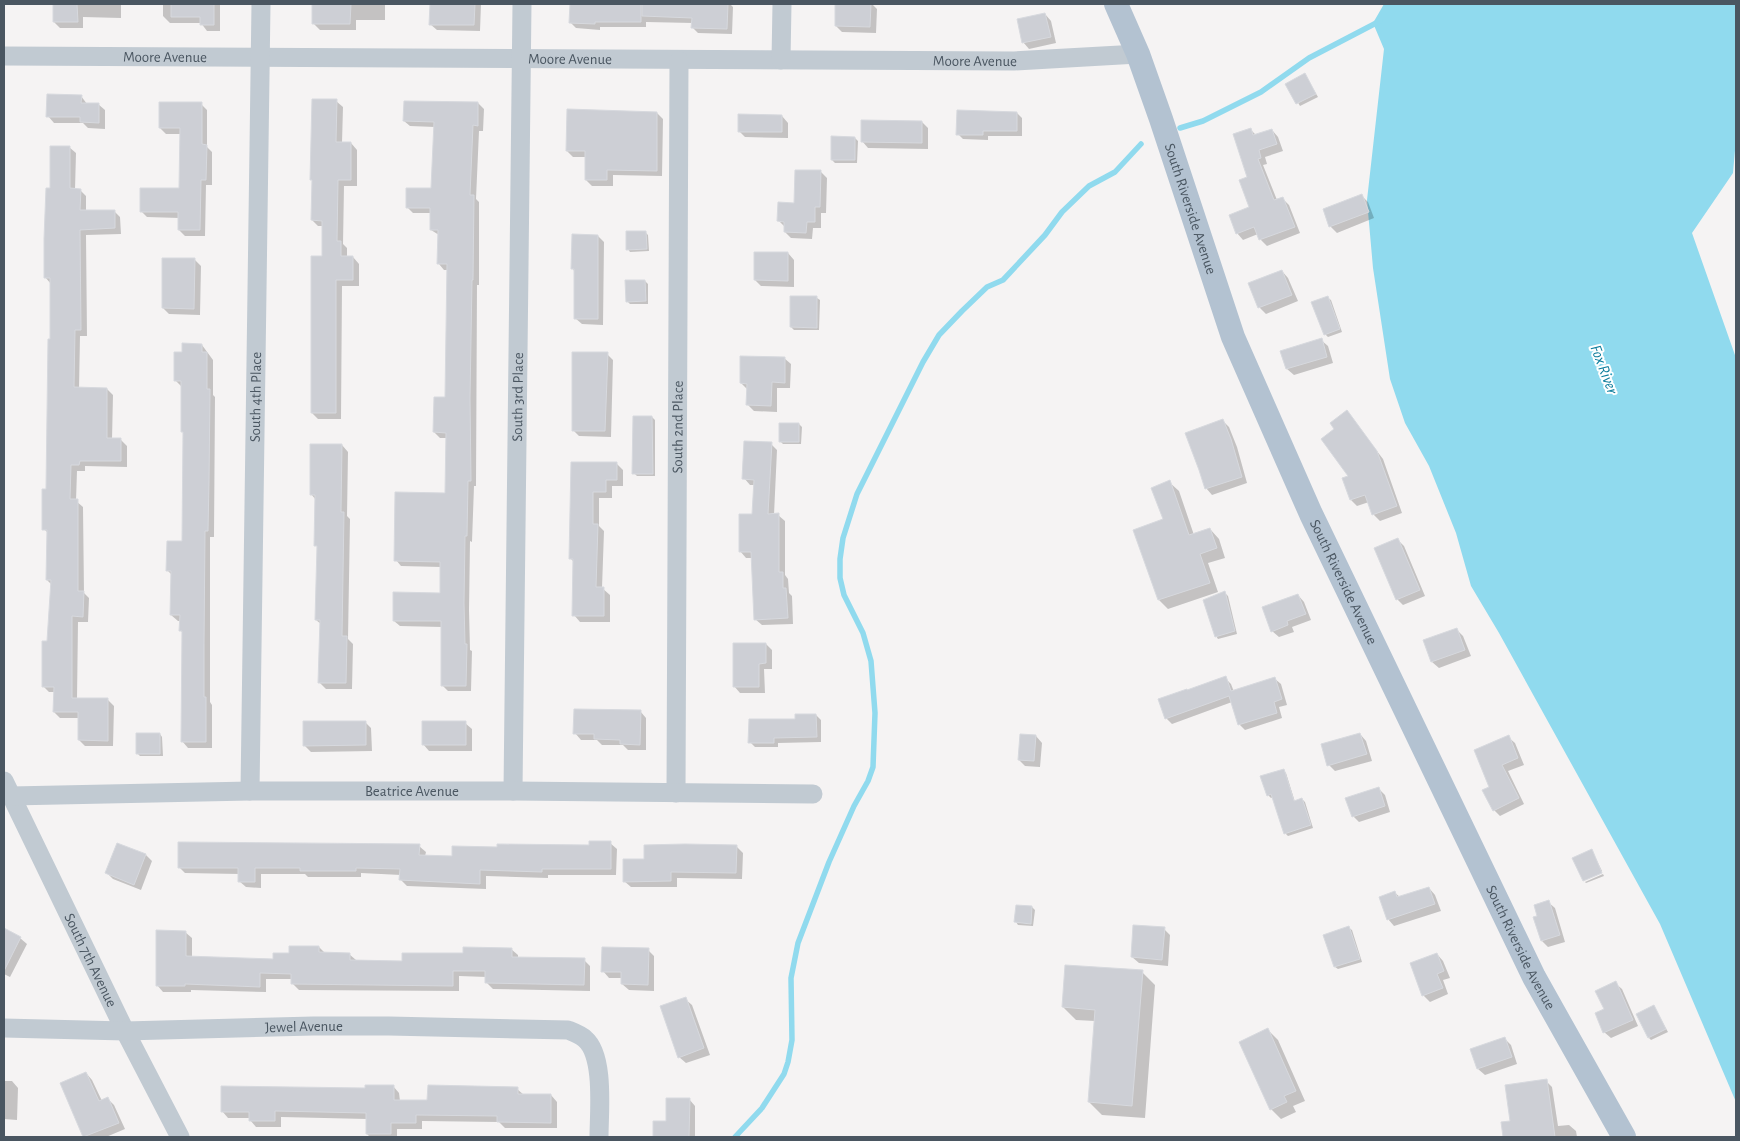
<svg xmlns="http://www.w3.org/2000/svg" width="1740" height="1141" font-family="'Alegreya Sans',sans-serif">
	<style>
		.water { fill: #90daee }
		.shadow { fill: #0003 }
		.lines { fill: none; stroke-linecap: round; stroke-linejoin: round }
		.stream { stroke: #90daee; stroke-width: 5.5 }
		.building { fill: #cdcfd5; stroke: #d7d9de }
		.minor { stroke: #c1cad2; stroke-width: 19 }
		.major { stroke: #b3c2d1; stroke-width: 24 }
		.labels { text-anchor: middle; stroke-width: 4; stroke-linejoin: round; paint-order: stroke }
		.street-label { font-size: 15px; fill: #4a5661; stroke: #fff }
		.water-label { font-size: 16px; font-style: italic; fill: #0c7c9b; stroke: #fff }
	</style>
	<rect width="100%" height="100%" fill="#f5f3f3"/>
	<!-- water -->
	<path class="water" d="M1384,4H1736V139L1733,173L1692,233L1736,358V1102L1660,924L1499,633L1471,586L1456,533L1429,466L1405,423L1390,379L1373,268L1367,200L1384,49L1373,23Z"/>
	<!-- shadow -->
	<path class="shadow" d="M54,4H121V18L83,17V28H60L54,22Z
		M163,4H220V31H207L201,23H170L163,16Z
		M313,4H385V20H356V30H320L313,23Z
		M431,4H481L480,31L437,30L430,24Z
		M571,4H730L733,7L732,34L698,33L692,27L693,23L646,22V27H600V30L576,28L570,22Z
		M836,4H872L877,9L876,33L842,32L836,26Z
		M1045,14L1051,21L1056,43L1029,49L1023,42Z
		M1305,75L1318,97L1300,106L1287,84Z
		M81,96L87,104H98L105,110V129L88,128L83,123H54L48,116Z
		M336,101L343,107L342,143H351L357,150V186H344L343,244L347,248V257H353L359,264V286H342L341,419H318L312,413L324,257V226H318L312,220L313,181L311,179Z
		M478,103L484,109L483,131H479L476,199L479,202V285H477L476,486H474L472,542L470,541L469,610L470,650L472,651L471,691H448L442,685V627L400,626L394,621L441,594V567L401,566L396,560L447,494V438H440L434,432L446,398L448,270H444L439,264V235L431,230L432,213H413L407,207L432,189L435,127L410,126L404,121Z
		M201,104L207,110V147L212,152V185H206L205,236H185L179,230V218L147,217L141,211L180,190L181,134H166L160,128Z
		M657,113L663,119L662,176L613,175V186H592L586,180L587,157H573L567,151Z
		M1017,113L1022,118V136H988V140L963,139L958,134Z
		M782,116L788,123V138L745,137L739,131Z
		M922,122L928,128V149L868,148L862,141Z
		M1250,129L1257,136L1272,130L1278,137L1283,151L1265,157L1267,164L1263,165L1277,200L1282,198L1289,205L1300,233L1267,246L1261,240L1258,234L1243,240L1237,233L1251,208L1249,178Z
		M855,138L858,141L857,163H835L832,160Z
		M69,147L76,153L75,190H80L86,196V211H114L120,217L121,234L86,235L87,336H80L79,389H107L113,395L112,440H121L127,446V467L85,466V471H77L76,501L83,507L84,593L89,598L88,622H78L77,699L108,700L114,706L113,746H85L79,740V718H60L54,712L55,692H49L43,686L49,642L52,585L47,580L48,533L44,529L47,490L51,340V284L45,277L51,189Z
		M821,172L827,178L826,213H821V228H813L812,239L791,238L785,232V227L779,221L795,204Z
		M1362,196L1368,202L1374,218L1337,233L1330,226Z
		M645,232L648,235L649,251L630,252L628,249Z
		M598,236L604,242L603,325L582,324L575,318V272L572,268Z
		M788,253L794,260V287L761,286L755,280Z
		M194,259L201,266L200,315L169,314L163,308Z
		M1282,271L1288,278L1298,301L1266,314L1260,308L1250,284Z
		M645,281L648,284V304H630L627,301Z
		M817,298L820,300L819,330H794L791,327Z
		M1328,298L1331,300L1342,332L1328,337L1325,334Z
		M1321,340L1328,346L1333,363L1294,375L1287,369L1282,352Z
		M202,345L213,360V395L215,397L214,537H210V702L212,705V748H188L182,741L183,633L181,631V621H178L171,615L172,575L168,571L183,542L184,434L182,431V387L175,380L183,353Z
		M607,354L613,360L611,437L579,436L573,430Z
		M784,358L791,364L790,388H777V412L754,411L748,405V390L741,383Z
		M1347,412L1383,459L1402,513L1380,521L1373,514L1369,502L1357,506L1351,500L1344,479L1350,477L1336,430Z
		M652,417L655,420V476H637L634,473Z
		M1222,420L1229,427L1237,447L1247,483L1212,495L1206,488Z
		M799,424L802,427L801,444H783L780,441Z
		M771,444L777,450L774,515H778L785,521V575L788,579L789,593L792,596L793,624L762,625L755,619L752,558H746L740,551L753,515L754,485H750L744,478Z
		M342,445L348,452L347,516L350,519L348,639L353,644L352,689H326L319,682L321,624L316,620L318,548L316,545V500L311,494Z
		M572,463H616L623,470V486H612V498H599V526L604,531L602,588L610,595V622H580L574,615V562L570,558Z
		M1169,482L1179,491L1194,535L1210,529L1219,539L1225,558L1208,563L1218,592L1168,609L1159,600Z
		M1398,540L1404,546L1425,596L1403,605L1397,599Z
		M1225,593L1228,596L1237,634L1218,639L1216,636Z
		M1298,595L1304,602L1311,620L1292,627L1294,632L1279,637L1272,631Z
		M1456,629L1463,636L1471,656L1439,668L1432,662L1425,641Z
		M766,644L772,650V669H764L765,693H740L734,686Z
		M1225,678L1231,684L1234,692L1275,679L1281,684L1287,705L1279,707L1282,718L1245,730L1239,724L1232,702L1172,724L1166,718Z
		M640,711L646,718V750H628L623,745H602L597,740H581L575,733Z
		M816,715L821,720V742L778,743V747H755L750,742L797,720Z
		M365,722L371,728L372,751L311,752L304,745Z
		M465,723L472,729V751H429L423,744Z
		M160,734L162,737L163,756H140L137,753Z
		M1360,734L1366,741L1372,761L1335,771L1329,765Z
		M1036,736L1042,743L1040,767L1025,766L1019,760Z
		M1508,737L1515,743L1524,765L1508,771L1524,804L1500,816L1494,810L1490,788Z
		M1283,770L1286,773L1295,802L1302,799L1305,802L1313,828L1288,836L1285,833L1273,797L1271,798L1268,795Z
		M1378,788L1385,795L1390,812L1359,822L1353,816Z
		M610,843L617,849L616,875H548V878L486,876V889L407,886L401,880V875L361,873V877H308L305,874H261V888L246,887L239,881V874L185,873L179,867L419,846L426,852L425,856L453,857L498,848L590,846Z
		M736,846L743,853L742,879L677,878V887H631L624,881Z
		M1592,851L1602,871L1583,880Z
		M146,855L152,861L141,890L113,879L107,873Z
		M1603,874L1604,876L1586,883L1585,882Z
		M1429,888L1435,895L1441,911L1394,926L1388,919L1395,893L1400,897Z
		M1548,902L1555,908L1565,942L1548,947L1542,941L1535,918L1539,917Z
		M1032,907L1035,910L1033,926L1018,925L1016,922Z
		M1349,928L1352,930L1362,962L1338,969L1335,967Z
		M4,929L20,938L27,944L10,977L4,974Z
		M1164,929L1170,935L1168,966L1139,963L1132,957Z
		M185,932L192,938V957L274,960L290,954L319,947L325,953L349,954L356,960L404,962L511,949L518,955V959L584,960L590,966V991L493,989L487,983V977L459,976V991L299,990L292,983V979H266V992L191,990V992H163L157,985Z
		M648,950L654,956V991L629,990L622,984V978H609L603,971Z
		M1437,954L1443,961L1450,978L1443,980L1448,994L1430,1002L1423,995Z
		M1142,972L1155,985L1145,1118L1102,1115L1089,1102L1095,1021L1076,1020L1063,1007Z
		M1615,983L1622,989L1638,1026L1611,1038L1604,1032L1605,1010Z
		M685,999L692,1005L710,1055L686,1063L679,1057Z
		M1654,1007L1668,1032L1651,1040L1649,1038Z
		M1268,1030L1278,1040L1305,1101L1293,1106L1296,1112L1281,1119L1271,1109Z
		M1504,1038L1511,1045L1517,1064L1485,1075L1478,1069L1472,1049Z
		M86,1073L92,1080L102,1101L108,1099L114,1105L125,1129L106,1137H84L61,1084Z
		M4,1081H12L18,1088L17,1120L4,1119Z
		M1546,1081L1552,1087L1558,1126L1569,1125L1576,1131L1577,1137H1504L1502,1123L1512,1122Z
		M393,1086L399,1093L400,1101H429L517,1089L524,1095H551L557,1102V1128H505L499,1122L422,1121V1129H397V1137H370L367,1134V1119L281,1117V1127H256L250,1120V1118H228L222,1111Z
		M689,1099L695,1106V1137H655V1122H667Z"/>
	<g class="lines">
		<!-- stream -->
		<path class="stream" d="M1180,128L1203,121L1261,92L1309,58L1380,21
			M735,1137L762,1108L784,1074L788,1062L792,1040L791,978L798,943L829,862L854,806L868,781L873,767L875,713L871,661L863,633L844,595L840,578V559L843,538L857,494L923,362L939,335L962,311L987,287L1003,280L1045,235L1062,212L1089,186L1115,172L1141,144"/>
	</g>
	<!-- building -->
	<path class="building" d="M53,4H77L78,22H53Z
		M171,4H214V25H200V17H171Z
		M312,4H351L350,24H312Z
		M430,4H475L474,25H429Z
		M570,4H641V22H595V24L569,23Z
		M642,4H728L727,29L691,28L692,18L642,16Z
		M835,4H871L870,27L835,26Z
		M1045,13L1051,37L1022,43L1017,19Z
		M1305,73L1316,94L1296,104L1285,84Z
		M47,94L82,95L81,103H99V123L80,122V117H46Z
		M312,99H337L336,142H351V180H338L337,241H341V256H353V280H336V413H311V256H322V221L311,220L312,180H310Z
		M404,101L478,102V126L473,125L470,195H474L473,280H472L470,398L471,481H468L467,536H465L464,603L465,644H467L466,686H441V621H393V592L440,593V562L394,561L395,492L445,493L446,433L433,432L434,397H445L447,264H437L438,230H430V208H406V188H431L434,122L403,121Z
		M159,102H202V144L207,145L206,180H201L200,230H178V212H140V188H179L180,128H159Z
		M567,109L657,112V171L607,170V180H585V151H566Z
		M957,110L1017,112V131H983V135H956Z
		M738,114L782,115V132H738Z
		M861,120L922,121V143L861,142Z
		M1251,128L1253,135L1272,129L1277,144L1259,150L1261,158L1258,159L1274,200L1283,197L1295,227L1259,240L1254,227L1236,234L1229,215L1249,207L1239,180L1247,177L1233,134Z
		M831,136L855,137V160H831Z
		M50,146H70V188L81,189L80,210H115V228L80,230L81,330H75L74,387L107,388V438H121V461H80L79,465H71L70,499H78V591H84L83,617L72,616V698H108V741L78,740V712H53L54,687H42V641H47L51,580H46L47,530H42V489H46L48,339H50V278H44V239L46,188H50Z
		M795,170H821L820,207H815V222H807L806,233L784,232V222L777,221L778,202L794,203Z
		M1362,194L1369,212L1329,227L1323,209Z
		M626,231H646L647,249L626,250Z
		M572,234L598,235V319H574V269H571Z
		M754,252H788V281L754,280Z
		M162,258H195L194,309L162,308Z
		M1282,270L1292,295L1258,308L1248,283Z
		M625,280H645L646,301L626,302Z
		M790,296H817V328L790,327Z
		M1328,296L1340,329L1324,335L1311,302Z
		M1322,338L1327,357L1286,369L1280,351Z
		M182,343L202,344V352H207V389H210L209,481L208,531H205L204,644V697H206V742H181L182,631H179L180,615H170L171,571H166L167,541H182L183,432H181V381H174V352H182Z
		M572,352H608L605,431H572Z
		M740,356L785,357V383L772,382L771,406L746,405L747,384L740,383Z
		M1347,410L1377,451L1397,506L1372,515L1365,495L1350,500L1342,478L1348,476L1321,439L1334,429L1330,423Z
		M633,416H652L653,474H632Z
		M1223,419L1231,439L1242,477L1205,489L1199,470L1185,433Z
		M779,423H799V442H779Z
		M744,441L772,442L768,514L779,513V572H783V588H786L788,618L754,620L751,552H739V514H752L754,480L742,479Z
		M310,444H342L341,512H344L342,636H347L346,683H318L320,620H315L317,546H314L315,495H310Z
		M571,462H617V480H606V492H593V524H598L596,587H604V616H572L573,559H569Z
		M1170,480L1189,535L1210,528L1217,548L1200,554L1210,583L1158,600L1133,530L1163,519L1151,488Z
		M1398,538L1420,590L1396,600L1374,548Z
		M1225,591L1235,631L1215,637L1203,600Z
		M1298,594L1306,614L1287,621L1288,625L1271,632L1262,607Z
		M1457,628L1465,650L1431,662L1423,640Z
		M733,643H766V663L759,664V687H733Z
		M1226,676L1231,691L1275,677L1282,699L1274,702L1277,713L1238,725L1229,696L1165,719L1158,699L1187,689V690Z
		M574,709L641,710L640,745L620,744V740L594,739V734H573Z
		M795,714H816L817,737L774,738V743H748L749,719H795Z
		M303,721H366V745L303,746Z
		M422,721H466V745H422Z
		M136,733H160V754H136Z
		M1360,733L1367,754L1327,766L1321,744Z
		M1020,734L1036,735L1034,761L1018,760Z
		M1509,735L1518,758L1502,765L1519,798L1493,811L1482,790L1489,787L1474,750Z
		M1284,769L1294,801L1302,798L1311,825L1284,834L1271,794L1267,796L1260,776Z
		M1379,787L1385,806L1352,817L1345,798Z
		M589,841H611V869H542V872L480,870V884L399,880L400,869L356,868V871H300V868H255V882H238V868H178V842L420,844L419,855L452,856V846L497,847V844L589,845Z
		M117,843L146,854L134,885L105,873Z
		M685,844L737,845L736,873L671,872V881L623,882V859H644V845Z
		M1592,849L1602,873L1583,881L1572,858Z
		M1429,887L1435,904L1387,920L1379,897L1395,891L1397,897Z
		M1549,900L1560,935L1541,941L1533,917L1537,916L1534,905Z
		M1016,905L1032,906L1031,924L1014,922Z
		M1133,925L1165,927L1162,960L1131,957Z
		M1349,926L1360,959L1334,967L1323,935Z
		M4,928L21,937L4,971Z
		M156,930L186,931V956L273,959V953H289V946H319V952L350,953V960L402,961V953H463V947L512,948V957L585,958L584,985L485,983V971H453V986L291,984V974L260,973V987L185,984V986H156Z
		M602,947L649,948L648,985L621,984V972H601Z
		M1437,953L1444,971L1437,974L1443,988L1422,996L1410,963Z
		M1065,965L1143,970L1132,1106L1088,1102L1095,1010L1062,1007Z
		M1616,981L1633,1020L1603,1033L1595,1013L1604,1009L1595,991Z
		M686,997L704,1048L678,1058L660,1006Z
		M1654,1005L1666,1029L1648,1038L1636,1014Z
		M1268,1028L1296,1091L1284,1096L1287,1102L1270,1110L1239,1042Z
		M1505,1037L1512,1057L1477,1069L1470,1049Z
		M86,1072L99,1101L108,1097L119,1123L83,1137L60,1083Z
		M1547,1079L1555,1137H1503L1501,1122L1510,1121L1505,1085Z
		M365,1085H394V1100H427L428,1085L518,1087V1094H551V1123L497,1122V1116L416,1115V1123H391V1134H366V1113L275,1111V1121H249V1112H221V1086L365,1088Z
		M666,1098H690L689,1137H653V1121H666Z"/>
	<g class="lines">
		<!-- minor -->
		<g class="minor">
			<path id="s1" d="M4,56L1014,61L1138,54"/>
			<path d="M781,60L782,4"/>
			<path id="s2" d="M4,781L125,1031L180,1137"/>
			<path id="s3" d="M250,791L261,4"/>
			<path id="s4" d="M513,791L522,4"/>
			<path id="s5" d="M676,793L679,61"/>
			<path id="s6" d="M11,796L250,791H513L813,794"/>
			<path id="s7" d="M4,1028L125,1031L313,1026H389L568,1030C573,1032 581,1035 585,1039C605,1056 599,1113 599,1137"/>
		</g>
		<!-- major -->
		<path class="major" id="s8" d="M1116,4L1138,54L1161,119L1233,337L1311,514L1534,977L1624,1137"/>
	</g>
	<g class="labels">
		<!-- street labels -->
		<g class="street-label">
			<text dy="5" stroke="none"><textPath href="#s1" startOffset="161">Moore Avenue</textPath></text>
			<text dy="5" stroke="none"><textPath href="#s1" startOffset="566">Moore Avenue</textPath></text>
			<text dy="5" stroke="none"><textPath href="#s1" startOffset="971">Moore Avenue</textPath></text>
			<text dy="5" stroke="none"><textPath href="#s8" startOffset="218">South Riverside Avenue</textPath></text>
			<text dy="5" stroke="none"><textPath href="#s3" startOffset="394">South 4th Place</textPath></text>
			<text dy="5" stroke="none"><textPath href="#s4" startOffset="394">South 3rd Place</textPath></text>
			<text dy="5" stroke="none"><textPath href="#s5" startOffset="366">South 2nd Place</textPath></text>
			<text dy="5" stroke="none"><textPath href="#s8" startOffset="622">South Riverside Avenue</textPath></text>
			<text dy="5" stroke="none"><textPath href="#s6" startOffset="401">Beatrice Avenue</textPath></text>
			<text dy="5" stroke="none"><textPath href="#s8" startOffset="1028">South Riverside Avenue</textPath></text>
			<text dy="5" stroke="none"><textPath href="#s2" startOffset="199">South 7th Avenue</textPath></text>
			<text dy="5" stroke="none"><textPath href="#s7" startOffset="300">Jewel Avenue</textPath></text>
		</g>
		<!-- water labels -->
		<g class="water-label">
			<text transform="translate(1605 369) rotate(69)" y="6">Fox River</text>
		</g>
	</g>
	<!-- border -->
	<rect width="1740" height="1141" fill="none" stroke="#4a5661" stroke-width="10"/>
</svg>
